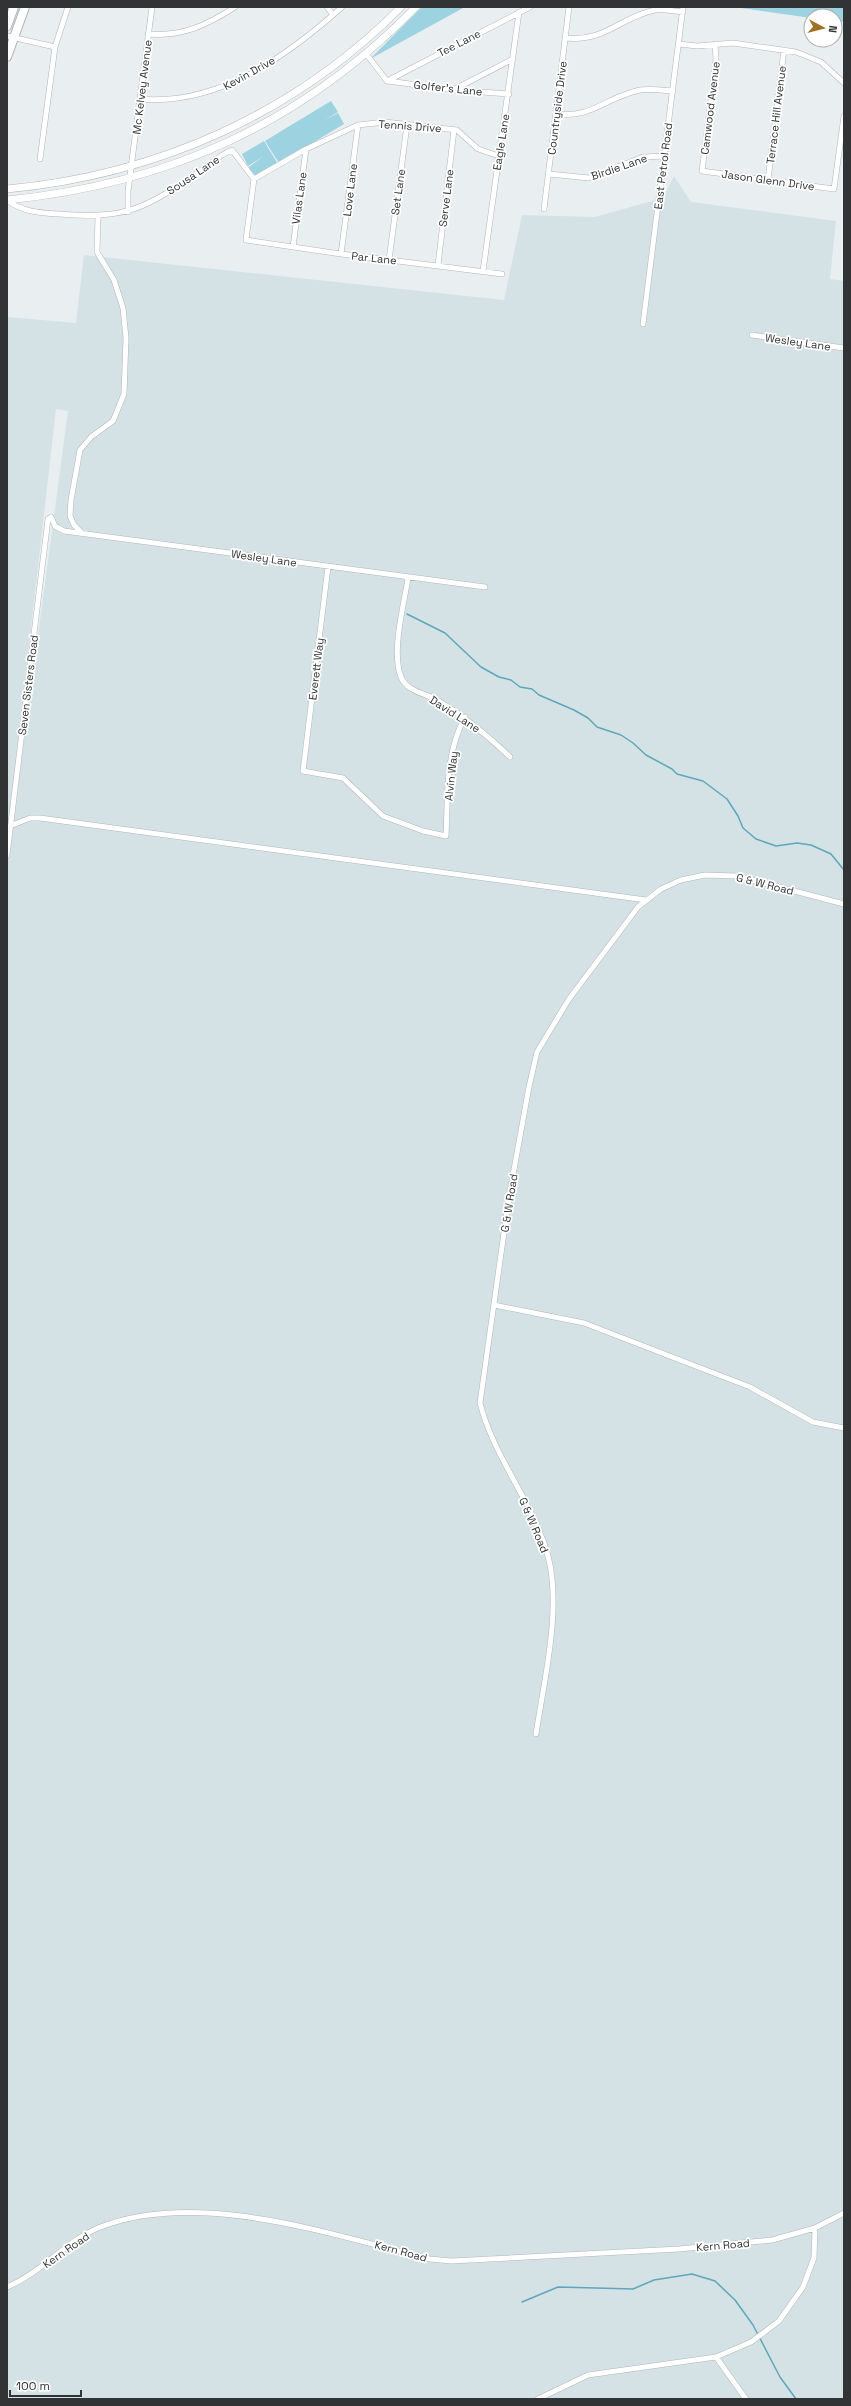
<svg xmlns="http://www.w3.org/2000/svg" width="851" height="2406" font-family="'Space Grotesk',sans-serif">
	<style>
		.built { fill: #d4e2e6; fill-rule: evenodd }
		.green { fill: #9dd2e1 }
		.lines { fill: none; stroke-linecap: round; stroke-linejoin: round }
		.stream { stroke: #5ea7bb; stroke-width: 1.5 }
		.street-casing { stroke: #b1b6b7; stroke-width: 6 }
		.secondary-casing { stroke: #b1b6b7; stroke-width: 8 }
		.primary-casing { stroke: #b1b6b7; stroke-width: 10 }
		.street { stroke: #fff; stroke-width: 5 }
		.secondary { stroke: #fff; stroke-width: 7 }
		.primary { stroke: #fff; stroke-width: 8 }
		.labels { text-anchor: middle; stroke-width: 3.5; stroke-linejoin: round; paint-order: stroke }
		.street-label { font-size: 11px; fill: #313334; stroke: #fff }
	</style>
	<rect width="100%" height="100%" fill="#e9eef0"/>
	<!-- built -->
	<path class="built" d="M674,176L691,202L836,221L830,279L844,281V2399H7V317L76,323L84,255L504,300L522,215L595,217L663,198ZM56,409L68,411L18,785H13Z"/>
	<!-- green -->
	<path class="green" d="M422,7H465L370,59Z
		M734,7H844V22L835,21V16L811,18Z
		M331,101L338,112L325,120L338,113L344,124L279,163L265,141L288,127L290,130L288,127Z
		M264,141L278,164L254,177L249,167L264,156L248,166L242,154Z"/>
	<g class="lines">
		<!-- stream -->
		<path class="stream" d="M407,614L445,633L481,667L499,677L511,680L520,687L532,689L539,695L574,710L588,718L597,727L621,735L633,743L646,755L672,769L677,774L703,781L727,799L738,816L743,828L756,839L776,846L797,843L811,845L831,854L844,870
			M522,2302L558,2287L633,2289L654,2280L692,2274L715,2281L735,2300L753,2325L780,2377L796,2399"/>
		<defs>
			<path id="street" d="M327,7L333,15
				M148,34C182,37 207,25 235,7
				M7,36L55,47
				M566,38C606,42 620,17 655,10C664,9 673,11 683,12
				M679,44L697,46L733,43L796,52L821,62L844,83
				M715,44L716,59L702,171L834,189L844,116
				M367,55L387,81
				M387,81L530,7
				M388,81L454,90L509,94
				M455,89L513,59
				M140,99C218,106 286,57 342,7
				M556,114C592,118 604,99 636,91C648,88 660,90 673,91
				M40,159L55,47L68,7
				M549,174L589,178L643,157L665,156
				M254,179L306,149L358,125L385,122L457,130L478,149L499,156
				M768,180L784,50
				M7,200C22,212 41,213 59,214C124,220 144,209 196,174C208,166 219,155 232,150L254,179L246,240L341,254L502,274
				M544,209L569,7
				M128,212V191L152,7
				M293,247L306,149
				M341,254L358,125
				M389,260L407,125
				M438,265L454,130
				M483,271L519,12
				M643,324L683,7
				M752,335L844,348
				M51,517L55,526L64,531L485,587
				M81,532L74,525L70,516L71,500L80,450L91,437L113,421L124,394L126,338L123,308L114,280L97,252L98,216
				M328,567L303,771L343,778L383,816L423,831L446,836C448,796 445,753 465,717
				M408,578C404,605 391,651 401,677C406,690 422,693 433,698C462,714 486,734 510,757
				M10,826L30,818H40L646,900
				M7,855L48,519L51,517
				M494,1305L584,1323L750,1387L813,1422L844,1428
				M536,1734C544,1681 562,1608 548,1556C533,1502 494,1458 480,1403L509,1197L529,1087L537,1052L569,999L638,907L661,889L681,880L705,875L737,876L844,904
				M7,2287C41,2273 65,2242 98,2228C197,2188 332,2235 430,2259L451,2261L679,2249L772,2240L815,2228L844,2213
				M716,2357L746,2399
				M538,2399L588,2375L716,2357L751,2342L779,2321L803,2287L814,2258L815,2228"/>
			<path id="secondary" d="M7,189C157,175 295,114 401,7
				M7,200C169,184 302,123 416,7"/>
			<path id="primary" d="M7,26L14,7
				M7,57L25,7"/>
		</defs>
		<!-- street casing -->
		<use href="#street" class="street-casing"/>
		<!-- secondary casing -->
		<use href="#secondary" class="secondary-casing"/>
		<!-- primary casing -->
		<use href="#primary" class="primary-casing"/>
		<!-- street -->
		<use href="#street" class="street"/>
		<!-- secondary -->
		<use href="#secondary" class="secondary"/>
		<!-- primary -->
		<use href="#primary" class="primary"/>
	</g>
	<g class="labels">
		<!-- street labels -->
		<g class="street-label">
			<text transform="translate(459 43) rotate(-27)" y="4">Tee Lane</text>
			<text transform="translate(249 73) rotate(-29)" y="4">Kevin Drive</text>
			<text transform="translate(142 87) rotate(-83)" y="4">Mc Kelvey Avenue</text>
			<text transform="translate(448 88) rotate(6)" y="4">Golfer's Lane</text>
			<text transform="translate(557 108) rotate(-83)" y="4">Countryside Drive</text>
			<text transform="translate(710 108) rotate(-83)" y="4">Camwood Avenue</text>
			<text transform="translate(776 115) rotate(-83)" y="4">Terrace Hill Avenue</text>
			<text transform="translate(410 126) rotate(4)" y="4">Tennis Drive</text>
			<text transform="translate(501 142) rotate(-81)" y="4">Eagle Lane</text>
			<text transform="translate(663 166) rotate(-83)" y="4">East Petrol Road</text>
			<text transform="translate(619 167) rotate(-19)" y="4">Birdie Lane</text>
			<text transform="translate(193 175) rotate(-34)" y="4">Sousa Lane</text>
			<text transform="translate(768 180) rotate(8)" y="4">Jason Glenn Drive</text>
			<text transform="translate(350 190) rotate(-83)" y="4">Love Lane</text>
			<text transform="translate(398 192) rotate(-82)" y="4">Set Lane</text>
			<text transform="translate(299 198) rotate(-82)" y="4">Vilas Lane</text>
			<text transform="translate(446 198) rotate(-83)" y="4">Serve Lane</text>
			<text transform="translate(374 258) rotate(6)" y="4">Par Lane</text>
			<text transform="translate(798 342) rotate(8)" y="4">Wesley Lane</text>
			<text transform="translate(264 558) rotate(8)" y="4">Wesley Lane</text>
			<text transform="translate(316 669) rotate(-83)" y="4">Everett Way</text>
			<text transform="translate(28 685) rotate(-83)" y="4">Seven Sisters Road</text>
			<text transform="translate(455 714) rotate(33)" y="4">David Lane</text>
			<text transform="translate(451 776) rotate(-84)" y="4">Alvin Way</text>
			<text transform="translate(765 884) rotate(14)" y="4">G &amp; W Road</text>
			<text transform="translate(509 1203) rotate(-81)" y="4">G &amp; W Road</text>
			<text transform="translate(534 1525) rotate(67)" y="4">G &amp; W Road</text>
			<text transform="translate(723 2245) rotate(-5)" y="4">Kern Road</text>
			<text transform="translate(66 2250) rotate(-35)" y="4">Kern Road</text>
			<text transform="translate(401 2251) rotate(15)" y="4">Kern Road</text>
		</g>
	</g>
	<!-- border -->
	<rect width="851" height="2406" fill="none" stroke="#313334" stroke-width="16"/>
	<!-- north arrow -->
	<g transform="translate(823 28) rotate(97)"><circle r="19" fill="#ffffff" stroke="#adadae"/>
	<path d="M0-3L7 15L0 10L-7 15Z" fill="#9e7222"/>
	<text y="-6" font-size="11" font-weight="bold" text-anchor="middle" fill="#313334">N</text>
	</g>
	<!-- scale -->
	<path d="M10 2390v6h71v-6" fill="none" stroke="#313334" stroke-width="2"/>
	<text x="16" y="2390" font-size="12" fill="#313334" stroke="#ffffff" stroke-width="3" paint-order="stroke">100 m</text>
</svg>
